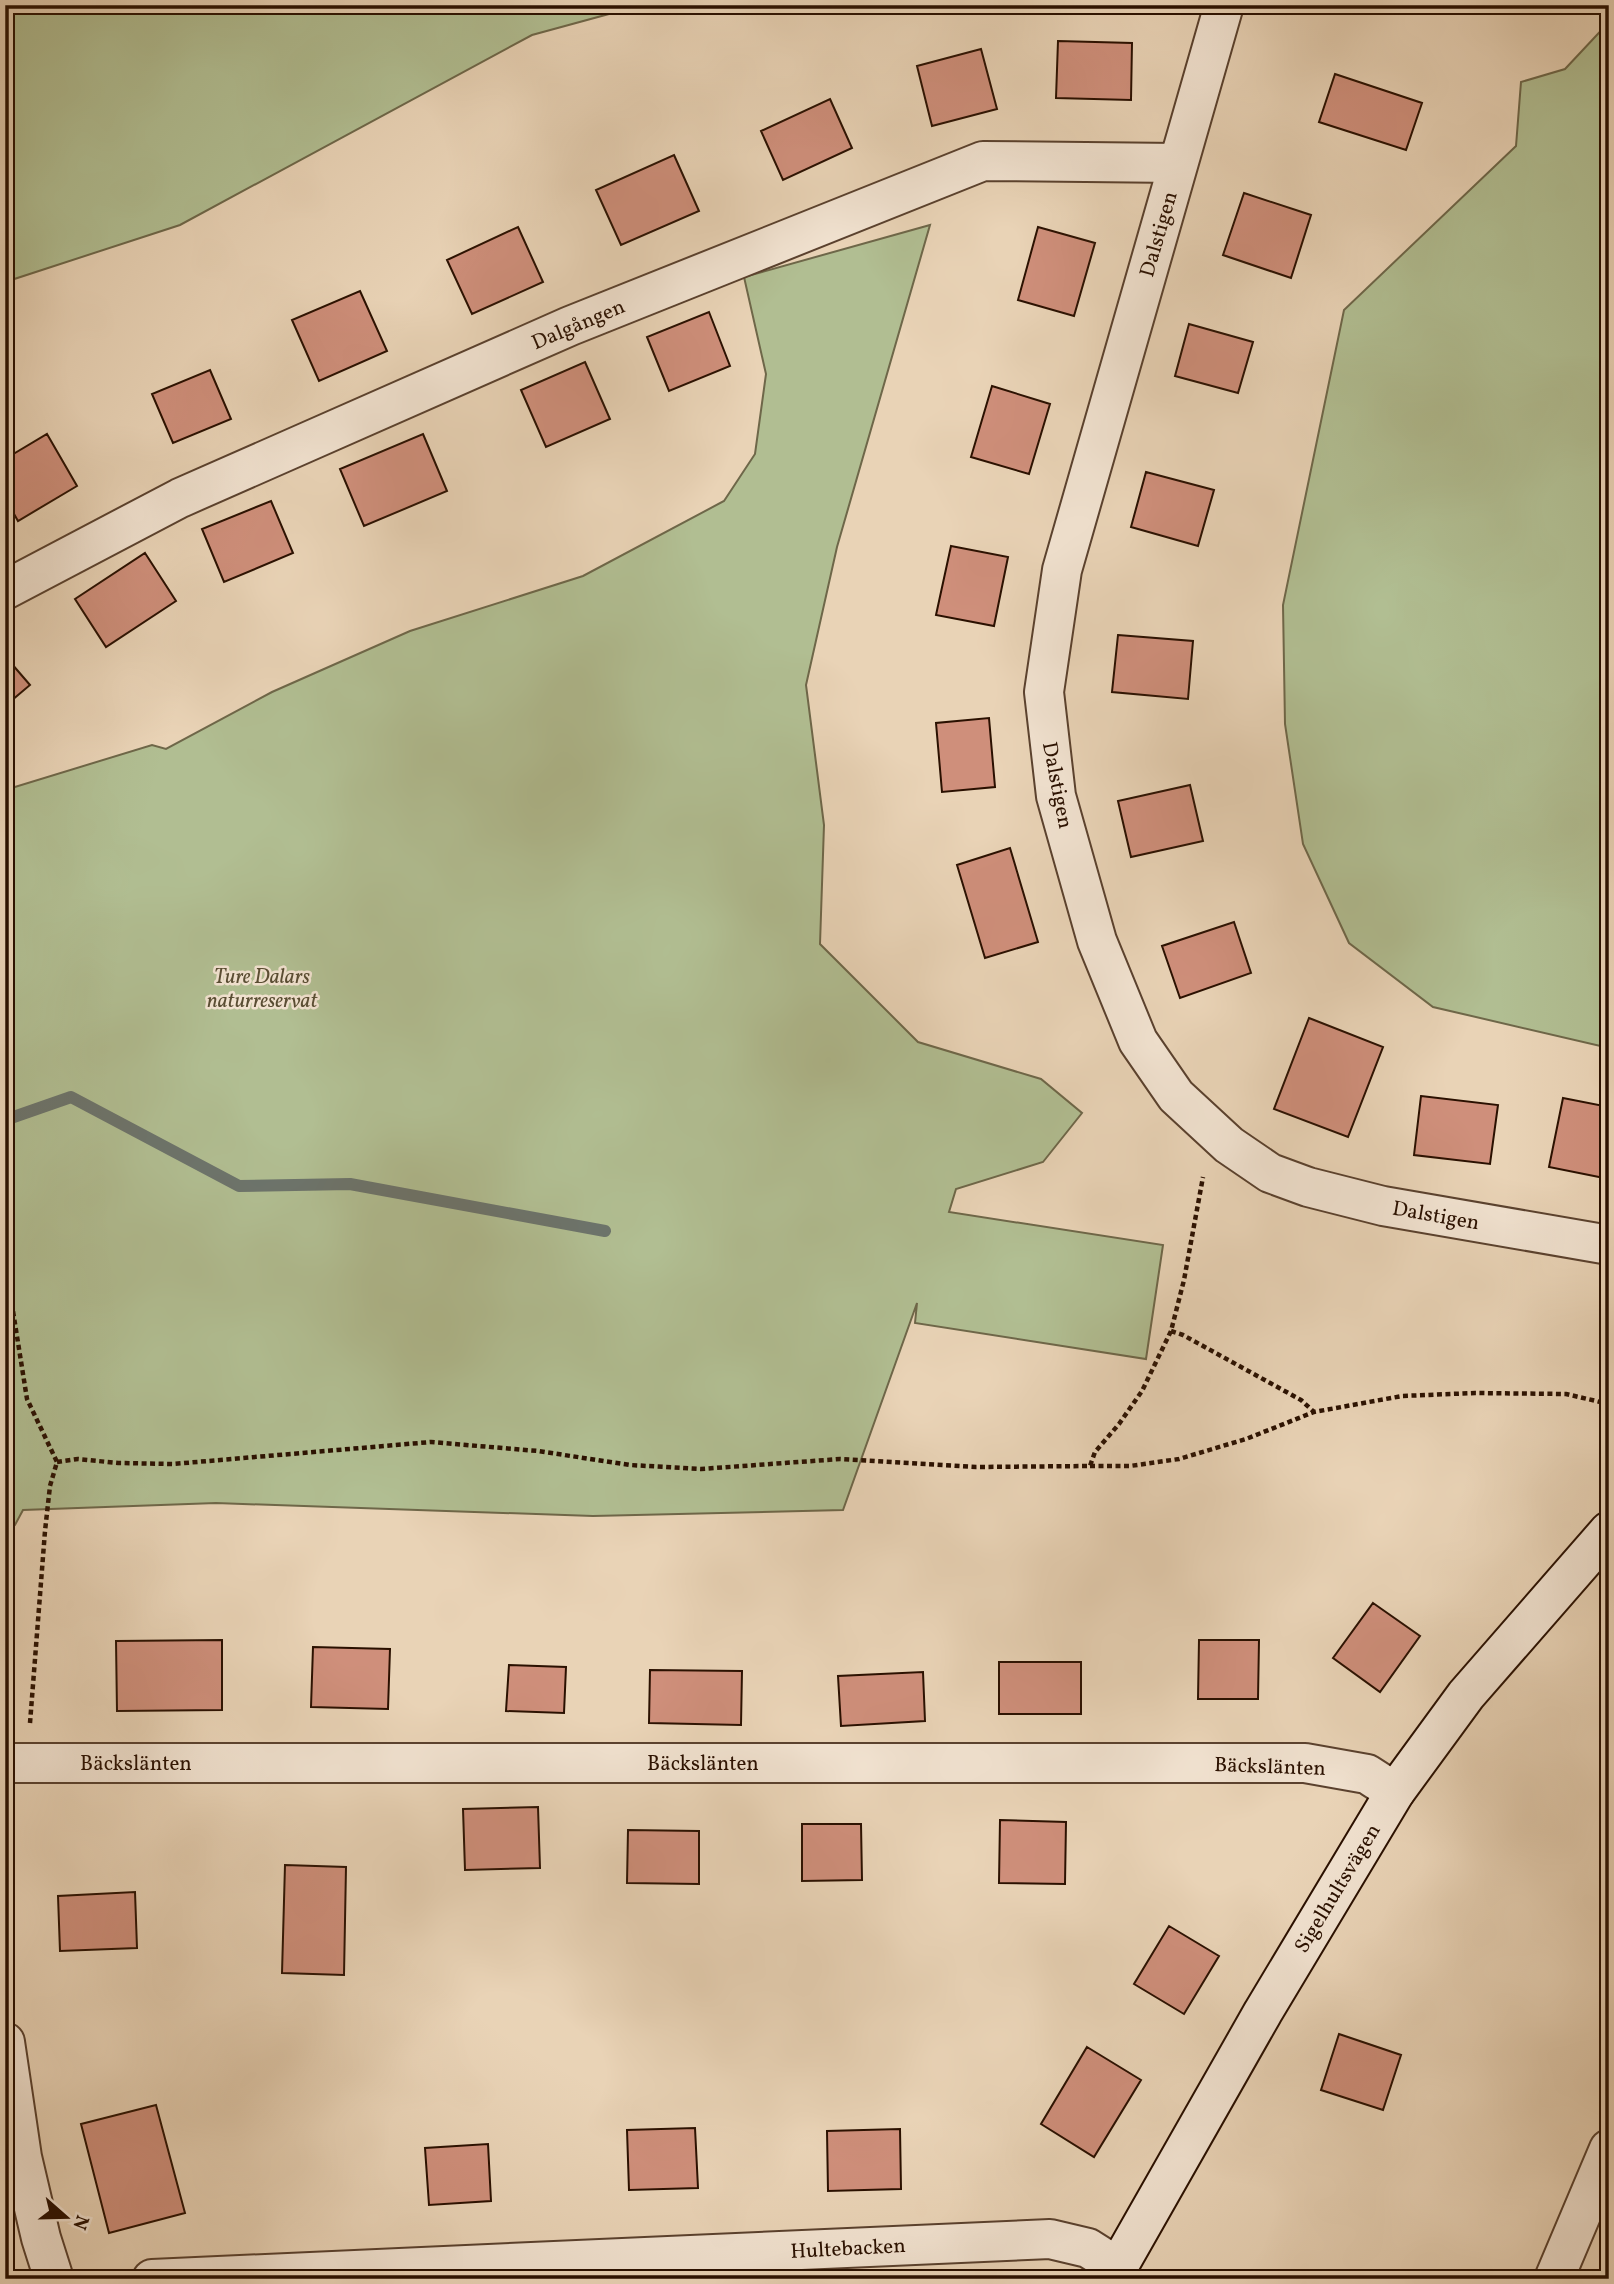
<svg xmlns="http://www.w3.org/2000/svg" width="1614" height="2284" font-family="Vollkorn,serif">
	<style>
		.green { fill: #b1be92; stroke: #6e6749; stroke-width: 2 }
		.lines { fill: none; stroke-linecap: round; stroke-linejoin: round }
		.stream { stroke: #6c746c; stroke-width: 12 }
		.building { fill: #cf8f7b; stroke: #2a1000; stroke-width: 2 }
		.street-casing { stroke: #5a412e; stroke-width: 42 }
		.secondary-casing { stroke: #2a1000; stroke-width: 42 }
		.path { stroke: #2a1000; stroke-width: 4.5; stroke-dasharray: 5 3.5; stroke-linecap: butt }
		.street { stroke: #f1e2d0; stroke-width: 38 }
		.secondary { stroke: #f1e2d0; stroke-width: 38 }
		.labels { text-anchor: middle; stroke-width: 5; stroke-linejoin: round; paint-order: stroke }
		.street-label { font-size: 21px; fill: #2a1000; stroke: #f1e2d0 }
		.park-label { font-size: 21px; font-style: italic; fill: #594d33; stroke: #f1e2d0 }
	</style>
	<rect width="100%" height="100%" fill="#e9d3b6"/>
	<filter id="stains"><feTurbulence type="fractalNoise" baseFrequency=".00286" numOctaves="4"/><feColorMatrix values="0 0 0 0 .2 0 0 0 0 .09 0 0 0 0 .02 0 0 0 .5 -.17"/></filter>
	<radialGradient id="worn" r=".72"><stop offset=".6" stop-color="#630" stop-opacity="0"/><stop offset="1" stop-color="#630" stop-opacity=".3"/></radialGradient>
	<!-- green -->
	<path class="green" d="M5,5H642L532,35L180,225L5,282Z
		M1609,22V1048L1433,1007L1349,943L1303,844L1285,724L1283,605L1344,310L1516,146L1521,82L1565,69Z
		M930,225L837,547L806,685L824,825L820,944L918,1042L1041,1079L1082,1113L1043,1162L956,1189L949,1212L1163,1245L1146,1359L915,1323L917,1303L843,1510L593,1516L216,1503L23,1510L15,1525L5,1535V790L152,745L166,749L272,692L410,631L583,576L724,501L755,454L766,374L744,277Z"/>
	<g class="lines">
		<!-- stream -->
		<path class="stream" d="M5,1120L71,1097L239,1186L350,1184L605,1231"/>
	</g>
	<!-- building -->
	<path class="building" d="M1058,41L1132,43L1131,100L1056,98Z
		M981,49L997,109L932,126L917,66Z
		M1335,74L1422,103L1406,150L1319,122Z
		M830,99L852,148L783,180L761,131Z
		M674,155L699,211L621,245L596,190Z
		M1244,193L1311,215L1291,278L1223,255Z
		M518,227L543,282L472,314L447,260Z
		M1038,227L1095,243L1074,316L1018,300Z
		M360,291L387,351L319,381L292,320Z
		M709,312L730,366L669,391L647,337Z
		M1189,324L1253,342L1238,393L1175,376Z
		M585,362L610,419L546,447L521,390Z
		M210,370L231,419L173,443L152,394Z
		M992,386L1050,404L1029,474L971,457Z
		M47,434L77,486L18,521L5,498V459Z
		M423,434L447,491L364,526L340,469Z
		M1146,472L1214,490L1198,546L1131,527Z
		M271,501L293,553L224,582L202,529Z
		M951,546L1008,557L994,626L936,615Z
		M145,553L176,601L106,647L75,599Z
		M1118,635L1193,641L1188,699L1112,692Z
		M5,656L30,685L5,706Z
		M989,718L995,787L942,792L936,723Z
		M1190,785L1203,841L1131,857L1118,801Z
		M1010,848L1038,942L985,958L957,865Z
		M1234,922L1251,973L1180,998L1162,946Z
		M1309,1018L1383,1047L1348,1137L1274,1109Z
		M1421,1096L1498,1105L1490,1164L1414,1155Z
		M1563,1098L1609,1107V1179L1549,1167Z
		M1373,1603L1420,1636L1380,1692L1333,1658Z
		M222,1640V1710L117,1711L116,1641Z
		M1199,1640H1259L1258,1699H1198Z
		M313,1647L390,1649L388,1709L311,1707Z
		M999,1662H1081V1714H999Z
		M509,1665L566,1667L564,1713L506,1711Z
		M650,1670L742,1671L741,1725L649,1723Z
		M923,1672L925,1721L841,1726L838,1676Z
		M538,1807L540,1868L465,1870L463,1809Z
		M1000,1820L1066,1822L1065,1884L999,1883Z
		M802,1824H861L862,1880L802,1881Z
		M628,1830L699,1831V1884L627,1883Z
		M285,1865L346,1867L344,1975L282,1973Z
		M135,1892L137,1948L60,1951L58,1896Z
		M1169,1926L1219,1956L1184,2014L1134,1984Z
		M1339,2034L1401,2055L1383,2110L1321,2090Z
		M1087,2047L1141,2080L1094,2157L1041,2124Z
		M156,2105L185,2213L109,2233L81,2124Z
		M695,2128L698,2188L629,2190L627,2130Z
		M900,2129L901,2189L828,2191L827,2131Z
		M488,2144L491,2201L429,2205L425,2148Z"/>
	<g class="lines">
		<defs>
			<path id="street" d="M1224,5L1062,570L1044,692L1056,796L1097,941L1138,1041L1176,1096L1229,1145L1270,1173L1308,1187L1383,1206L1609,1245
				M5,590L180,498L570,326L983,161L1178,163
				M5,1763H1305L1367,1774L1395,1792
				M5,2042L22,2157L41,2238L54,2279
				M152,2279L1050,2239L1088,2248L1118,2267
				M1554,2279L1609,2149"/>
			<path id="secondary" d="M1113,2279L1118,2267L1263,2012L1395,1792L1466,1695L1609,1531"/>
		</defs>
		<!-- street casing -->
		<use href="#street" class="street-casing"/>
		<!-- secondary casing -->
		<use href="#secondary" class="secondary-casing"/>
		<!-- path -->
		<path class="path" d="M5,1261L27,1399L57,1462L50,1486L45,1531L30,1723
			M1171,1331L1183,1335L1301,1400L1314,1412
			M57,1462L78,1459L118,1463L173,1464L431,1442L538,1451L630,1465L701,1469L840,1459L976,1467L1090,1466L1095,1452L1119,1424L1142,1391L1171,1331L1184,1280L1203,1177
			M1090,1466H1130L1179,1459L1246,1439L1314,1412L1402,1396L1475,1393L1566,1394L1609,1404"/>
		<!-- street -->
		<use href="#street" class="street"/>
		<!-- secondary -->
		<use href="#secondary" class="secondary"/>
	</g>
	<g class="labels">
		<!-- street labels -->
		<g class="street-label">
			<text transform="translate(1158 234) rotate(-74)" y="7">Dalstigen</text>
			<text transform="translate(578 324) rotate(-23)" y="7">Dalgången</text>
			<text transform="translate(1058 785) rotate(79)" y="7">Dalstigen</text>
			<text transform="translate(1436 1215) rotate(10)" y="7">Dalstigen</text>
			<text x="136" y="1770">Bäckslänten</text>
			<text x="703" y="1770">Bäckslänten</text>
			<text transform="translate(1270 1766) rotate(2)" y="7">Bäckslänten</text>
			<text transform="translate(1337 1888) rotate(-59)" y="7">Sigelhultsvägen</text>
			<text transform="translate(848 2248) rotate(-3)" y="7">Hultebacken</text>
		</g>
		<!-- park labels -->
		<g class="park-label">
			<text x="262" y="983">Ture Dalars<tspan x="262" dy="24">naturreservat</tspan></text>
		</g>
	</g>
	<!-- margin -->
	<rect width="1614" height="2284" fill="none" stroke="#e9d3b6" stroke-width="28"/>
	<rect x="7" y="7" width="1600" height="2270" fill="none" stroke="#2a1000" stroke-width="3.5"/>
	<rect x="14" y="14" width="1586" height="2256" fill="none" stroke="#2a1000" stroke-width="2"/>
	<!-- north arrow -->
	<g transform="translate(66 2217) rotate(110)" stroke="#f1e2d0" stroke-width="5" paint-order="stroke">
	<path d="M0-5L12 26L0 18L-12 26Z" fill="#2a1000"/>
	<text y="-10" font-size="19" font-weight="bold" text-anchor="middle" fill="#2a1000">N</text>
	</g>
	<rect width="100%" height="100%" filter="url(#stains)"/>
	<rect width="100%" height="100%" fill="url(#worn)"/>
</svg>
